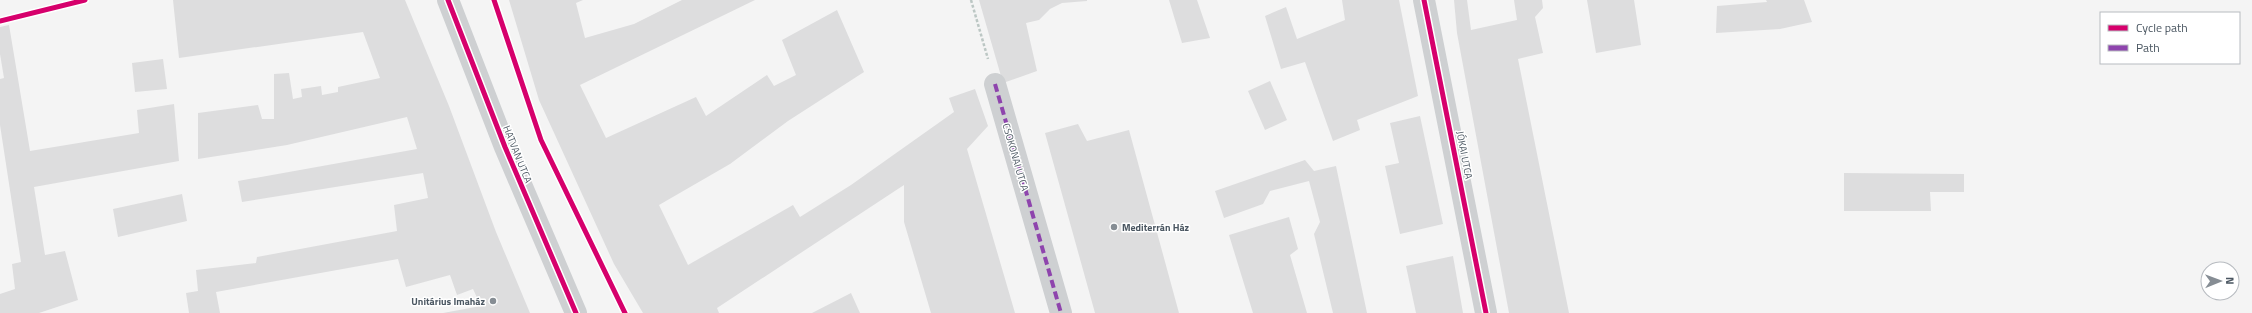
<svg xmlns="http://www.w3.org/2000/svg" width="2252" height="313" font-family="'Titillium Web',sans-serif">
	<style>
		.building { fill: #ddddde }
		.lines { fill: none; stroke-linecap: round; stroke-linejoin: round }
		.path { stroke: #bcc7c4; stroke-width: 2.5; stroke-dasharray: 3 2; stroke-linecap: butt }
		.street { stroke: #ced0d2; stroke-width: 22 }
		.quiet { stroke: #8e44ad; stroke-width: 4; stroke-dasharray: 8 4; stroke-linecap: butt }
		.cycleway-casing { stroke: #fff; stroke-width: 8 }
		.cycleway { stroke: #d6006c; stroke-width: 5 }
		.poi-dot { fill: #868d94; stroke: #fff; stroke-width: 1.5 }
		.labels { text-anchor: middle; stroke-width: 3; stroke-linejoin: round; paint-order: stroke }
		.street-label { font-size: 10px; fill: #4a5661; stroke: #fff }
		.poi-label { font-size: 10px; font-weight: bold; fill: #4a5661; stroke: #fff; text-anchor: start }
	</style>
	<rect width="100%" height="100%" fill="#f4f4f4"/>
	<!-- building -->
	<path class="building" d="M173,0H405L449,106L496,232L530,313H443L481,306L473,289L457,295L450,275L406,287L398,259L216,292L220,313H189L186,293L198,291L196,270L256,263L257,257L397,231L394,205L428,198L423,173L242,202L238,181L417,149L407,117L287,145L198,159V113L258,105L262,119H274V74L289,73L293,99L302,97L301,89L321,86L322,95L338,92V87L380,78L363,32L179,58Z
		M509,0H583L576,3L585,38L634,24L682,0H755L580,85L606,138L696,97L706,116L767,75L774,86L796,75L782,40L837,10L864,72L788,121L730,164L659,205L688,265L793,205L800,217L851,185L954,112L949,98L975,89L988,126L967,149L1015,313H931L904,222V185L717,308L719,313H643L614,264L539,100Z
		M979,0H1087V1L1062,3L1050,9L1039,20L1026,23L1037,71L1003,83Z
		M1169,0H1197L1210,38L1182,43Z
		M1342,0H1399L1418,96L1357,120L1360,130L1333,141L1305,62L1281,69L1265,16L1286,7L1297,39L1345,20Z
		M1454,0H1467L1471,30L1517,20L1514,0H1542L1543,8L1535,17L1543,53L1518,59L1569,313H1509L1457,33Z
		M1587,0H1634L1641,45L1596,53Z
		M1766,0H1804L1812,22L1780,29L1716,33L1717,6L1767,2Z
		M9,25L30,151L139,133L137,110L174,104L179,161L34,187L45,255L65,251L78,300L39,313H0V294L15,289L12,264L21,262L0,125V79L4,78L0,54V27Z
		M163,59L167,89L135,92L132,63Z
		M1270,81L1287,120L1265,130L1248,91Z
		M1420,116L1443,224L1400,234L1385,166L1399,163L1390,123Z
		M1078,124L1087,141L1129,130L1179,313H1095L1045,133Z
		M1305,160L1314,171L1336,166L1367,313H1333L1314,234L1320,222L1309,181L1270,191L1263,204L1224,218L1215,191Z
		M1844,173L1964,174V192H1930L1931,211H1844Z
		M182,194L187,221L118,237L113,209Z
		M1289,217L1298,249L1290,255L1307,313H1253L1229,235Z
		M1453,256L1463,313H1416L1406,266Z
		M851,293L860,313H812Z"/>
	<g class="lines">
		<!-- path -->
		<path class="path" d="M971,0L988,59"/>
		<!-- street -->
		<path class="street" d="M448,0L505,147L576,313
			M1424,0L1486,313
			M995,84L1061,313"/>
		<!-- quiet -->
		<path class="quiet" d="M995,84L1061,313"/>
		<defs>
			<path id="cycleway" d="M448,0L505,147L576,313
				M494,0L541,140L625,313
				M1424,0L1486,313
				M0,21L85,0"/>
		</defs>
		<!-- cycleway casing -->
		<use href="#cycleway" class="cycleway-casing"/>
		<!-- cycleway -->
		<use href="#cycleway" class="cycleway"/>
	</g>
	<!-- markers -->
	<g class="poi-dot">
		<circle cx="1114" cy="227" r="4"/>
		<circle cx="493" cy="301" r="4"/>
	</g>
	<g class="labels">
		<!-- street labels -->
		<g class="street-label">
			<text transform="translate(518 154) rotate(68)" y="4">HATVAN UTCA</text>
			<text transform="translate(1465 155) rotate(79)" y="4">JÓKAI UTCA</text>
			<text transform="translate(1016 157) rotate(74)" y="4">CSOKONAI UTCA</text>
		</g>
		<!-- poi labels -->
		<g class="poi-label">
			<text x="1122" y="231">Mediterrán Ház</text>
			<text x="485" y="305" text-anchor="end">Unitárius Imaház</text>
		</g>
	</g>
	<!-- legend -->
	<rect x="2100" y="12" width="140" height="52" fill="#ffffff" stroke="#b7bbc0"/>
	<rect x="2108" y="25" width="20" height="6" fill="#d6006c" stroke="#b7bbc0"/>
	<text x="2136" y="32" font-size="12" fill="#4a5661">Cycle path</text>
	<rect x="2108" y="45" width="20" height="6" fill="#8e44ad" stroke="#b7bbc0"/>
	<text x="2136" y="52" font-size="12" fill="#4a5661">Path</text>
	<!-- north arrow -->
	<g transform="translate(2220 281) rotate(89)"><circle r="19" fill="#ffffff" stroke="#b7bbc0"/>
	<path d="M0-3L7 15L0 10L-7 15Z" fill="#868d94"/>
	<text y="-6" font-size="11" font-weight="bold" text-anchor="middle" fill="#4a5661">N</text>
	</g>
</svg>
